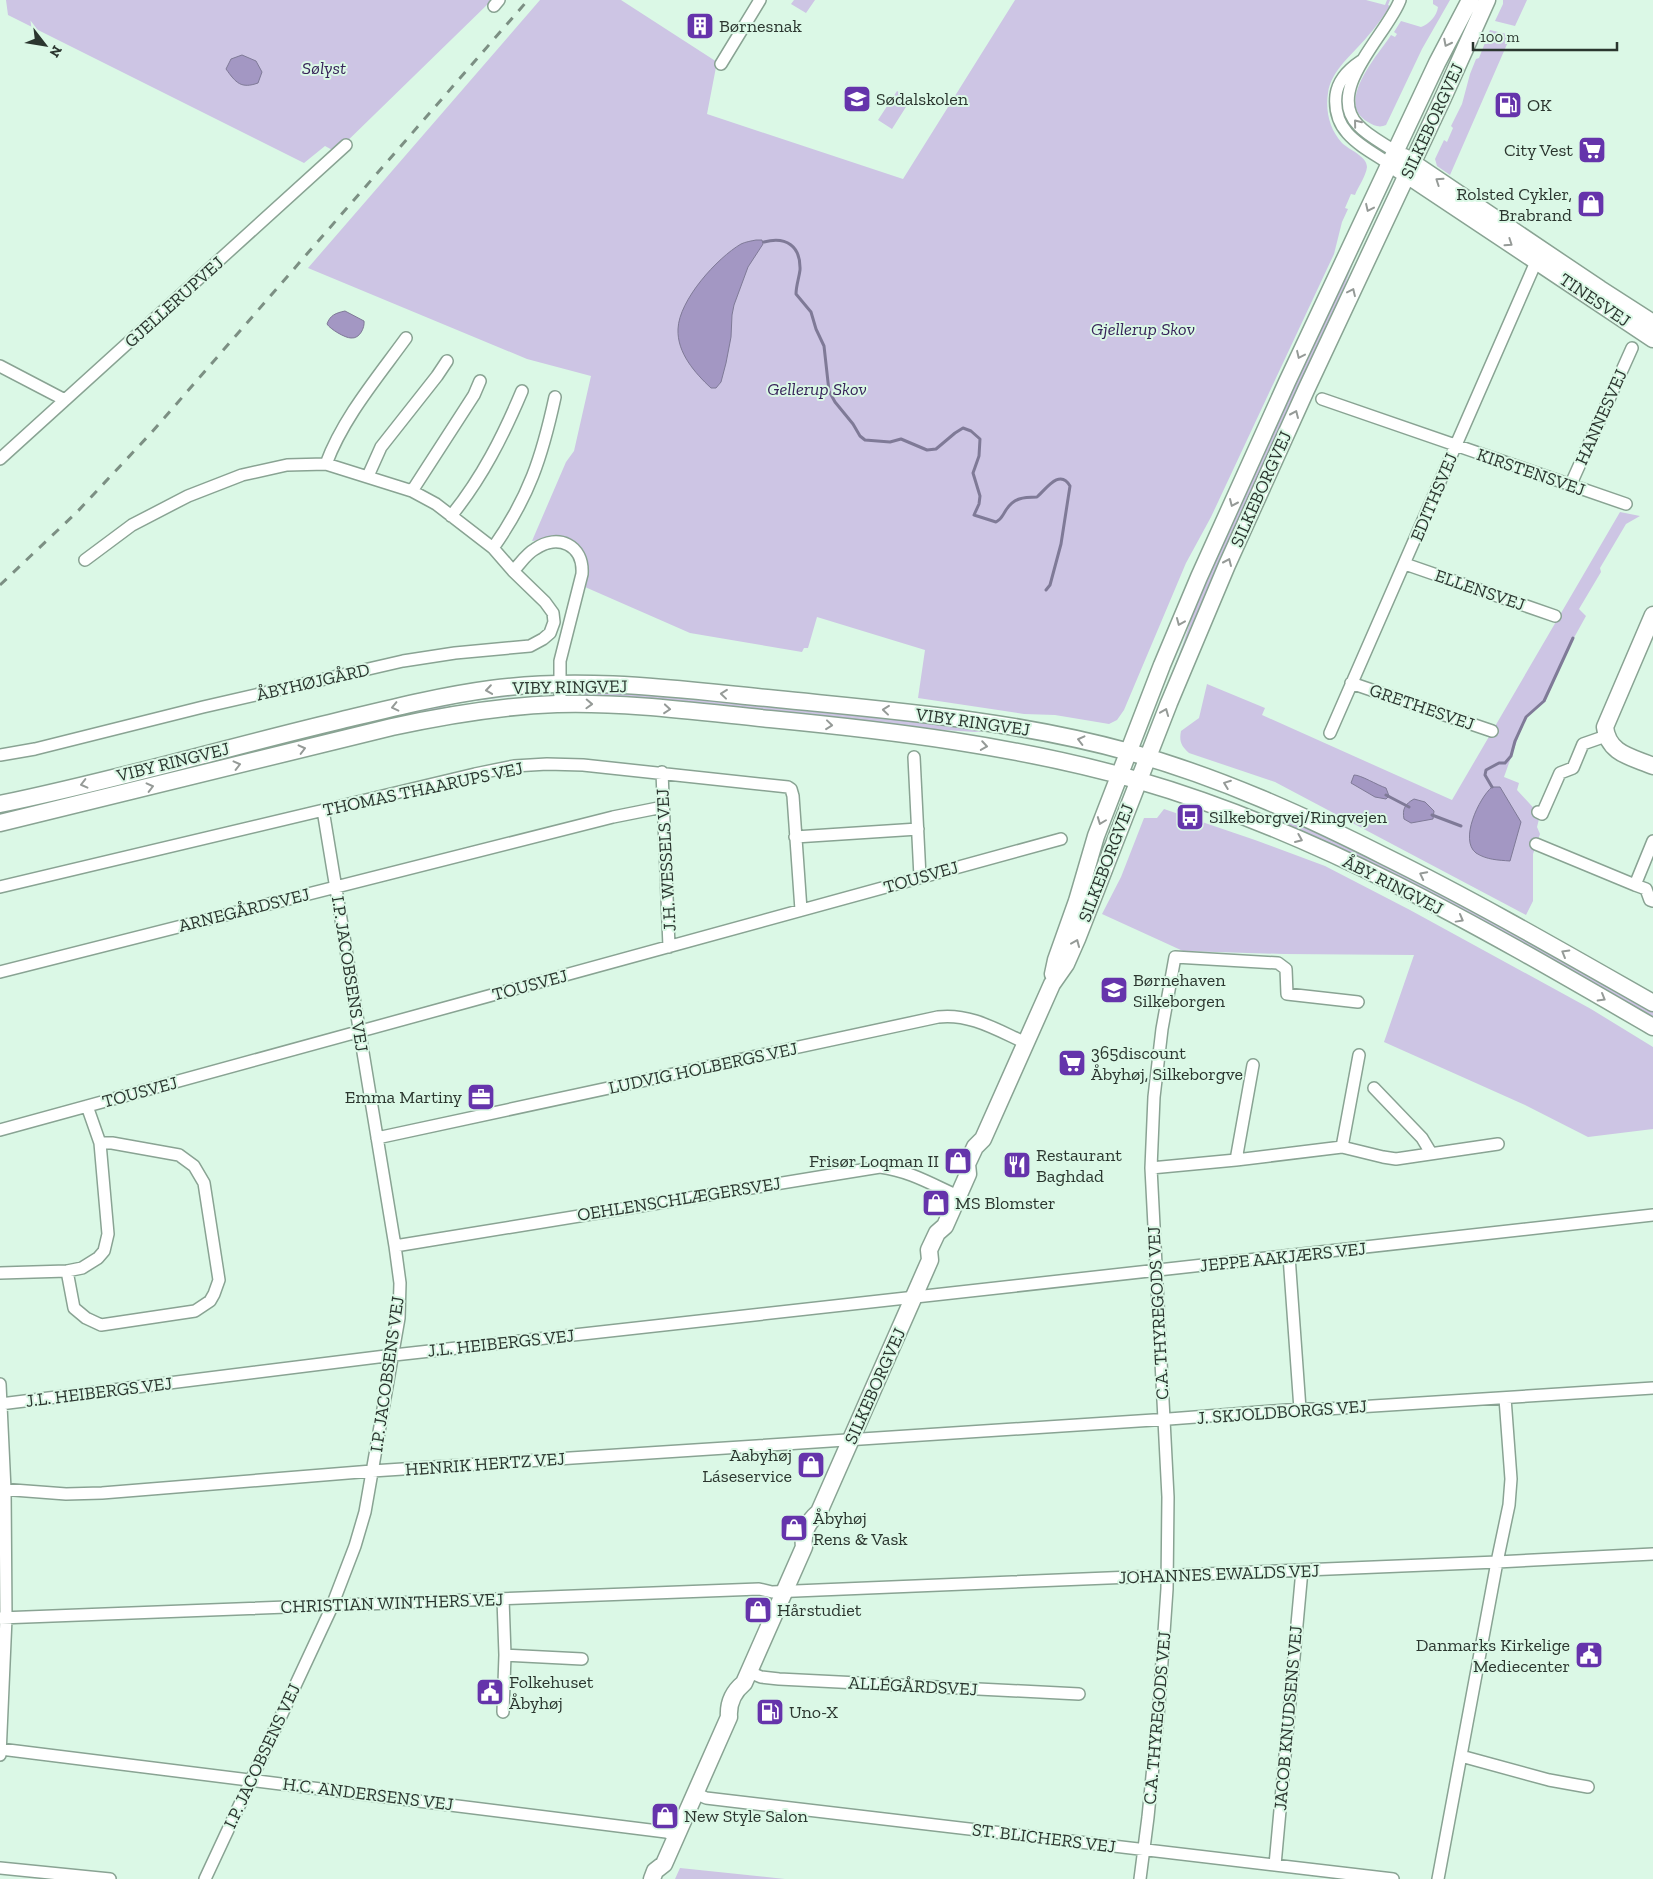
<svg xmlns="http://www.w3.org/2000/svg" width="1653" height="1879" font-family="'Zilla Slab',serif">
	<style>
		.green { fill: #cdc5e4 }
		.water { fill: #a397c3; stroke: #7f7a97 }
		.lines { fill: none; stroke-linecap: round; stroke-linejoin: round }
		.stream { stroke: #7f7a97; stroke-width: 3 }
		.street-casing { stroke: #89a393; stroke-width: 14 }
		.secondary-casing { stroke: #89a393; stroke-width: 19 }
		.street { stroke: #fff; stroke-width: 11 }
		.secondary { stroke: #fff; stroke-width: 16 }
		.rail { stroke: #7c8f83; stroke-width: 3; stroke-dasharray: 9 9; stroke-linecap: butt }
		.oneway { stroke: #959a97 }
		.labels { text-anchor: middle; stroke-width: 4; stroke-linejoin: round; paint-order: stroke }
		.poi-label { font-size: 18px; fill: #2b362f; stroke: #dbf8e6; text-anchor: start }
		.park-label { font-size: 18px; font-style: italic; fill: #372359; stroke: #dbf8e6 }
		.street-label { font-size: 18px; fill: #2b362f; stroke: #dbf8e6 }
	</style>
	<rect width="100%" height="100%" fill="#dbf8e6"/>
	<!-- green -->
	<path class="green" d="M6,0H492L336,152L325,146L304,163L8,15Z
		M540,0H621L717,62L707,114L903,179L1015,0H1366L1385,5L1387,0H1390L1388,5L1390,6C1383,17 1375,28 1367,37C1353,54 1331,70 1328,93C1325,111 1330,130 1342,143C1349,150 1367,156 1367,167C1366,176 1358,187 1355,195L1351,194L1345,208L1348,209L1342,222L1334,254L1211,517L1186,563L1124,710L1117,720L1109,724L1055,715L1024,714L918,698L925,650L817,617L808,648H804L802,652L690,633L585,587C591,562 583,533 552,536C545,536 538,541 532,541L566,462L574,451L591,376L527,359L308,268Z
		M794,0H815L806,13L791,4Z
		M1433,0H1450L1422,49L1386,125C1380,128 1374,126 1368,122C1334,103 1378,55 1391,35L1395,37L1397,34L1394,32L1401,21L1421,27C1429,24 1437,16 1438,7L1433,4Z
		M1503,0H1527L1515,26L1495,21L1503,4Z
		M1490,30L1511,35L1450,175L1437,166L1435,159L1444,140L1447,142L1453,128L1451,126L1462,104L1470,74L1476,59L1479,58Z
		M897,91L911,99L892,129L878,120Z
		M1388,184L1390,185L1354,260L1331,323L1151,732H1149L1183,644L1198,598L1241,498Z
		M1620,512L1640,516L1626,524L1600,568L1601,572L1579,609L1586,616L1570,645L1545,702L1525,718L1504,777L1519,783L1517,790L1540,815L1537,827L1540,834L1533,854V901L1526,915L1275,782L1189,753C1181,746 1179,741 1181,731L1199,718L1207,684L1265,708L1262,715L1452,800Z
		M535,691L539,693L458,703L413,716L21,810L45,801L443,703Z
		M581,691L622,692L782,706L1006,731L1100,753L1016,735L984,731L975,732L916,728L581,697Z
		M1165,780L1244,808L1332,837L1419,880L1653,1011V1021L1602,991L1164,781Z
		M1164,809L1255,840L1325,866L1410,910L1591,1009L1653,1047V1129L1588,1137L1525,1105L1384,1042L1414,955L1284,954L1183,951L1102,914L1121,877L1144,818H1157Z
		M680,1868L785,1879H675Z"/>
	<!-- water -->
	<path class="water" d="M242,55L256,61L262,72L258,83C241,89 236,83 226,69L231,59Z
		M756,240H762L763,244L748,267L734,305L732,315L731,337L726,363L721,382L716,388H711C695,373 677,353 678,329C679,300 717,258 741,244C745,242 751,241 756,240Z
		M345,311L364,321C365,327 360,339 351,338C345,338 330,329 327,324C330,315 336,313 345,311Z
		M1354,775C1361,775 1377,785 1386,788L1389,796L1386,799L1375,797L1351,783Z
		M1492,787H1500L1521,822L1510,861C1498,860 1487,860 1476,853C1459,840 1479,798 1492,787Z
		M1414,799L1425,802L1434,811L1433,819L1411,823L1404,819C1402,809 1405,804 1414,799Z"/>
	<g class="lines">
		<!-- stream -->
		<path class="stream" d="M764,242C786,236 801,246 800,270C799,278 796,286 796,294L811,312L816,329L824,346L829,391L835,402L853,424L860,436L865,440L890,442L901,439L927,450L936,449L955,433L963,428L971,431L980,439L979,456L973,473L980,496L979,504L974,515L996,522C1002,519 1002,516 1006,510C1014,498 1023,497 1037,497C1046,489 1060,468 1070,486L1061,544L1050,585L1046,590
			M1492,787L1485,775L1486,770L1499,763H1505L1511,756L1515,741L1526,717L1544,701L1573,638
			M1386,795L1409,807
			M1432,815L1461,826"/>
		<defs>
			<path id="street" d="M494,6L499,0
				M1361,61C1349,69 1338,79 1336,95C1332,133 1362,146 1390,164
				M721,64L760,0
				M1396,152C1383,143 1368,136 1358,125C1324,90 1388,33 1400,0
				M0,366L65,400
				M1322,399L1626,504
				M0,459L346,145
				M326,464C343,418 377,378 406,338
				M368,476L381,447L437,376L447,361
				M1570,486L1632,348
				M412,491L474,395L480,381
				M451,516C482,478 503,436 522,391
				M493,548C529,497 542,457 555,397
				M1405,564L1555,616
				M513,571C520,564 526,554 535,549C558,533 584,545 582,574L560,661V704
				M1351,683L1492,731
				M1330,733L1539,255
				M0,755L35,749L203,707L403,661L455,653L530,646L543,639L550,633L554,622L553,613L545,602L513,571L493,548L436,504L412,491L326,464L287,465L242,475L188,496L132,525L85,560
				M914,757L920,877
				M662,772L669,947
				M1538,812L1542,814L1560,773L1573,768L1583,744L1606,736
				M795,837L918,829
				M1536,844L1635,885L1653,841
				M1635,885L1646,889L1650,900L1653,901
				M0,887L475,774L514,766L547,764L583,765L788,787L791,789L793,796L801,910
				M0,972L613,817L663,807
				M1374,1088L1422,1138L1431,1153
				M0,1130L1061,839
				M377,1138L938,1017C970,1013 997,1030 1026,1043
				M1342,1147L1359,1055
				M1236,1160L1253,1065
				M1151,1168L1236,1160L1342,1147L1383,1157L1396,1159L1498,1144
				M395,1246L880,1167C910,1171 931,1184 958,1196
				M1289,1256L1300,1409
				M67,1271L74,1308L86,1318L101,1325L195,1311L210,1301L214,1294L219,1280L204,1183L194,1166L179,1155L112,1143H100
				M0,1273L67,1271L82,1268L98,1258L104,1251L108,1234L100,1143L87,1106
				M0,1384L5,1490L6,1618L0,1755
				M0,1404L394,1355L1653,1215
				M0,1489L66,1494L102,1493L372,1471L1169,1419L1300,1409H1326L1653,1388
				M503,1599L505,1655L503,1712
				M0,1618L759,1589L772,1592L819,1590L1497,1562L1653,1554
				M505,1655L582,1659
				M749,1672L761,1677L779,1679L1079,1694
				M0,1749L666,1832L676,1836
				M1461,1756L1549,1780L1588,1787
				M695,1793L706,1798L1393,1879
				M1275,1865L1302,1570
				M0,1868L110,1879
				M205,1879L330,1611L355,1546L365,1512L399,1318L400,1283L395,1246L323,810
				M1140,1879L1148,1817L1159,1705L1167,1589L1168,1497L1151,1168L1154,1097L1162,1029L1175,957L1278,963L1286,969L1287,994L1358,1002
				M1438,1879L1497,1562L1509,1505L1511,1479L1505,1398"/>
			<path id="secondary" d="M1404,157L1600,289L1653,323
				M1398,169L1653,339
				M1653,615L1605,727C1608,754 1632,757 1653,766
				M0,804C113,781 225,748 338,721C388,709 439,696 491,689C586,676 683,690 777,699C895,711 1014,720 1129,752C1219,777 1303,815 1386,857C1477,902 1565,953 1653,1003
				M0,823L392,727C447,715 501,706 557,704C628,702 700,712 770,719C894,731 1017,746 1137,780C1321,833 1489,932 1653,1027
				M1053,974L1056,960L1077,901L1096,836L1162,665L1199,577L1287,382L1437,63L1470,0
				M652,1879L655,1871L664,1864L729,1717C728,1703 733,1692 744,1683L804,1547C802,1532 808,1522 819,1512L930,1260L929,1250L937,1233L945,1226L968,1174L967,1164L975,1147L983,1139L1052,984L1066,964L1077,939L1169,703L1227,565L1306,390L1442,100L1487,0"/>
		</defs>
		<!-- street casing -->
		<use href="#street" class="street-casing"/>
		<!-- secondary casing -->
		<use href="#secondary" class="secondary-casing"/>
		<!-- street -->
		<use href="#street" class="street"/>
		<!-- secondary -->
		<use href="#secondary" class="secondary"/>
		<!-- rail -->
		<path class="rail" d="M0,585L78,511L152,432L528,0"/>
	</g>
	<!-- one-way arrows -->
	<defs><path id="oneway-chevron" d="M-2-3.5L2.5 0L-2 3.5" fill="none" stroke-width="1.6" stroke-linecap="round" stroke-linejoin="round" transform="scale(1.25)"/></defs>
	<g class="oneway">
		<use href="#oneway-chevron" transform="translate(1447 43) rotate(117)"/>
		<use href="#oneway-chevron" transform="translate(1357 123) rotate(-129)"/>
		<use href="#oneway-chevron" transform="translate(1439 181) rotate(-146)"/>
		<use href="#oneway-chevron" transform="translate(1369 208) rotate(115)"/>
		<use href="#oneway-chevron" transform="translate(1509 243) rotate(34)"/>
		<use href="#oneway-chevron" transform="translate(1352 292) rotate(-65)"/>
		<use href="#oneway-chevron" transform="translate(1300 355) rotate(115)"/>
		<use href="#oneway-chevron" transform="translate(1295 414) rotate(-66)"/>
		<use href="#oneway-chevron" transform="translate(1233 503) rotate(114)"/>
		<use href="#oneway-chevron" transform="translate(1228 562) rotate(-66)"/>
		<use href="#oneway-chevron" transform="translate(1180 622) rotate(113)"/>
		<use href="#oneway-chevron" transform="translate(489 690) rotate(172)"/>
		<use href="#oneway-chevron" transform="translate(724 694) rotate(-174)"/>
		<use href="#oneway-chevron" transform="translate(589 704) rotate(2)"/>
		<use href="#oneway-chevron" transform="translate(395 707) rotate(167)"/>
		<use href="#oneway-chevron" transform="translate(667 709) rotate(5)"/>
		<use href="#oneway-chevron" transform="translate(886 710) rotate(-174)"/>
		<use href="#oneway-chevron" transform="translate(1165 712) rotate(-68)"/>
		<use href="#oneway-chevron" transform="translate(829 725) rotate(6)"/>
		<use href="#oneway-chevron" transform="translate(1081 740) rotate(-166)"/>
		<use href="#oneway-chevron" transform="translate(984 746) rotate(9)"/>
		<use href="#oneway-chevron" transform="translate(302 749) rotate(-14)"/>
		<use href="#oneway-chevron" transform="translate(237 765) rotate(-14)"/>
		<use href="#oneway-chevron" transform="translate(84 784) rotate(166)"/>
		<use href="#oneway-chevron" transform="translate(1227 784) rotate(-159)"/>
		<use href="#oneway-chevron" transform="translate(150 787) rotate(-14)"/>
		<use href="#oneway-chevron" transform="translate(1101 821) rotate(111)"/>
		<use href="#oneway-chevron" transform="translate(1299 839) rotate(23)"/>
		<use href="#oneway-chevron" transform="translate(1423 875) rotate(-153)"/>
		<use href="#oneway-chevron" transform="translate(1460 919) rotate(29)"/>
		<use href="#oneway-chevron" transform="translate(1076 943) rotate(-67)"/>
		<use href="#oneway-chevron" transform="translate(1565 953) rotate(-150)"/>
		<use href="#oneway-chevron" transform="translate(1602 998) rotate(30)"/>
	</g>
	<!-- icons -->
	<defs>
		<symbol id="building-square" viewBox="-11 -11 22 22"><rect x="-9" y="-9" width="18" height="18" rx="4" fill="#6534ab" stroke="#dbf8e6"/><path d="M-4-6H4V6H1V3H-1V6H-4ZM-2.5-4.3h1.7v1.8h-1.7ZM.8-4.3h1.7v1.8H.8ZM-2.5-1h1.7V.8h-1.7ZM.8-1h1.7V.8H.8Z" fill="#fff"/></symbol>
		<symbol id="school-square" viewBox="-11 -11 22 22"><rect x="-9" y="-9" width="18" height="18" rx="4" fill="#6534ab" stroke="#dbf8e6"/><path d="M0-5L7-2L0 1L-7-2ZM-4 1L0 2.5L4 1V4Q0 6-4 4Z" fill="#fff"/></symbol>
		<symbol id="fuel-square" viewBox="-11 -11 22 22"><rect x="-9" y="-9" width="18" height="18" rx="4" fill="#6534ab" stroke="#dbf8e6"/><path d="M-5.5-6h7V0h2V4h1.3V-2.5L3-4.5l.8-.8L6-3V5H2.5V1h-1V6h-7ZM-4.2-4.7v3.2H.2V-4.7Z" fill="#fff"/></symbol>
		<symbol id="supermarket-square" viewBox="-11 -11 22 22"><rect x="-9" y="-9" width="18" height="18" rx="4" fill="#6534ab" stroke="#dbf8e6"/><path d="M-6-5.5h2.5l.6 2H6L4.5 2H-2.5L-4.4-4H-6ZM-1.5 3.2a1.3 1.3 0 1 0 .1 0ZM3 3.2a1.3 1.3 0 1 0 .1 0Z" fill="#fff"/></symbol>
		<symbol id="shop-square" viewBox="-11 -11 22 22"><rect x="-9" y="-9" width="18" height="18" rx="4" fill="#6534ab" stroke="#dbf8e6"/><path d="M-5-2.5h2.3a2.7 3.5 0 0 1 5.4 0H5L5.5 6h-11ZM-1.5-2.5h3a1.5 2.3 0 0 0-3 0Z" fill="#fff"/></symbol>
		<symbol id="bus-square" viewBox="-11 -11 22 22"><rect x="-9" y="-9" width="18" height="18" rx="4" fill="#6534ab" stroke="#dbf8e6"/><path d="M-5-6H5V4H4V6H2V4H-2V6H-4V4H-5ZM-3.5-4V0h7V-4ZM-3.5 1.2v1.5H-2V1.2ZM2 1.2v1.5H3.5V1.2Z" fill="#fff"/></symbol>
		<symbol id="office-square" viewBox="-11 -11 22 22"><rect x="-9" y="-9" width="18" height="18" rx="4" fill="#6534ab" stroke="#dbf8e6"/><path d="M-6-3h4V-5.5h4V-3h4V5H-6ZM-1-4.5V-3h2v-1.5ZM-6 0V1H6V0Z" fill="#fff"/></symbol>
		<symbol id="restaurant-square" viewBox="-11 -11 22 22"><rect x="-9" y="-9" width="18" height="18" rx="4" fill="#6534ab" stroke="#dbf8e6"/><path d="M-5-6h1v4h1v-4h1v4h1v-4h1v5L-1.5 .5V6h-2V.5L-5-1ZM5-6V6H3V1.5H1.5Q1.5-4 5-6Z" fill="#fff"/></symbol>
		<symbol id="civic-square" viewBox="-11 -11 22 22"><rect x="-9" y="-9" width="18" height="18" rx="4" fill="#6534ab" stroke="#dbf8e6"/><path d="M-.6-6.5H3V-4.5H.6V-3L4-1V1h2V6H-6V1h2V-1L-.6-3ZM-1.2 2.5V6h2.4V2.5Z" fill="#fff"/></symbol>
	</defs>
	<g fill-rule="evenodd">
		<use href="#building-square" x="684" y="10" width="32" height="32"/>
		<use href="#school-square" x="841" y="83" width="32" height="32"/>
		<use href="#fuel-square" x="1492" y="89" width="32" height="32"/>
		<use href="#supermarket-square" x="1576" y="134" width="32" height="32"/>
		<use href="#shop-square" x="1575" y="188" width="32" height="32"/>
		<use href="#bus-square" x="1174" y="801" width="32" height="32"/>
		<use href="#school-square" x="1098" y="974" width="32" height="32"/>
		<use href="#supermarket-square" x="1056" y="1047" width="32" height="32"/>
		<use href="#office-square" x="465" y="1081" width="32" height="32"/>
		<use href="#shop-square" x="942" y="1145" width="32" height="32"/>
		<use href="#restaurant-square" x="1001" y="1149" width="32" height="32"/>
		<use href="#shop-square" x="920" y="1187" width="32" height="32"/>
		<use href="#shop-square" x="795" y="1449" width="32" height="32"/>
		<use href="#shop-square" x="778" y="1512" width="32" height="32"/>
		<use href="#shop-square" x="742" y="1594" width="32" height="32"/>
		<use href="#civic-square" x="1573" y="1639" width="32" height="32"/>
		<use href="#civic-square" x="474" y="1676" width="32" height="32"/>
		<use href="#fuel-square" x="754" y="1696" width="32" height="32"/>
		<use href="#shop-square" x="649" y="1800" width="32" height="32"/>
	</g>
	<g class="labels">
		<!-- poi labels -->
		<g class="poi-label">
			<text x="719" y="32">Børnesnak</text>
			<text x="876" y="105">Sødalskolen</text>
			<text x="1527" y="111">OK</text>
			<text x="1573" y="156" text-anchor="end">City Vest</text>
			<text x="1572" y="200" text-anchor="end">Rolsted Cykler,<tspan x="1572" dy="21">Brabrand</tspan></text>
			<text x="1209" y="823">Silkeborgvej/Ringvejen</text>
			<text x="1133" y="986">Børnehaven<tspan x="1133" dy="21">Silkeborgen</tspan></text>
			<text x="1091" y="1059">365discount<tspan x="1091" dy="21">Åbyhøj, Silkeborgve</tspan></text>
			<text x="462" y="1103" text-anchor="end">Emma Martiny</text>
			<text x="1036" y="1161">Restaurant<tspan x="1036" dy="21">Baghdad</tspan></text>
			<text x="939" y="1167" text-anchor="end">Frisør Loqman II</text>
			<text x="955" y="1209">MS Blomster</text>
			<text x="792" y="1461" text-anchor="end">Aabyhøj<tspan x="792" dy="21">Láseservice</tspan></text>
			<text x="813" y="1524">Åbyhøj<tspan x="813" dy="21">Rens &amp; Vask</tspan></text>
			<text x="777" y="1616">Hårstudiet</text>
			<text x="1570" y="1651" text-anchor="end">Danmarks Kirkelige<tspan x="1570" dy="21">Mediecenter</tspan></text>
			<text x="509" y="1688">Folkehuset<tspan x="509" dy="21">Åbyhøj</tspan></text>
			<text x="789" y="1718">Uno-X</text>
			<text x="684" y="1822">New Style Salon</text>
		</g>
		<!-- park labels -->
		<g class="park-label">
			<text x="324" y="74">Sølyst</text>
			<text x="1143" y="335">Gjellerup Skov</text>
			<text x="817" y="395">Gellerup Skov</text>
		</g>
		<!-- street labels -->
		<g class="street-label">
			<text transform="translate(1432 121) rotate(-65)" y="6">SILKEBORGVEJ</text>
			<text transform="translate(1595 300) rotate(34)" y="6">TINESVEJ</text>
			<text transform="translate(174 302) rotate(-42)" y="6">GJELLERUPVEJ</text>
			<text transform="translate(1601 417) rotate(-66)" y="6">HANNESVEJ</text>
			<text transform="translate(1531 472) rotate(19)" y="6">KIRSTENSVEJ</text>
			<text transform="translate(1261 489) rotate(-66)" y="6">SILKEBORGVEJ</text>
			<text transform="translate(1434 497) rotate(-67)" y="6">EDITHSVEJ</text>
			<text transform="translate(1480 590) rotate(19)" y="6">ELLENSVEJ</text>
			<text transform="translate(313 682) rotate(-13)" y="6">ÅBYHØJGÅRD</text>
			<text transform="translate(570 687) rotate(-1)" y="6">VIBY RINGVEJ</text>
			<text transform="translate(1422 707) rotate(19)" y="6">GRETHESVEJ</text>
			<text transform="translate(973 722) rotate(8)" y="6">VIBY RINGVEJ</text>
			<text transform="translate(173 762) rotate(-14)" y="6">VIBY RINGVEJ</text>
			<text transform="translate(423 789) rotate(-12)" y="6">THOMAS THAARUPS VEJ</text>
			<text transform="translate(666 860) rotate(-93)" y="6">J.H. WESSELS VEJ</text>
			<text transform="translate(1106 863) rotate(-69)" y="6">SILKEBORGVEJ</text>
			<text transform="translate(921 877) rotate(-16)" y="6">TOUSVEJ</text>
			<text transform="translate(1393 885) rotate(27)" y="6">ÅBY RINGVEJ</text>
			<text transform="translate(244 910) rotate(-14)" y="6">ARNEGÅRDSVEJ</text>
			<text transform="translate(350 974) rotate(81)" y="6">I.P. JACOBSENS VEJ</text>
			<text transform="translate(530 985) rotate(-15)" y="6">TOUSVEJ</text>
			<text transform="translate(703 1068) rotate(-12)" y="6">LUDVIG HOLBERGS VEJ</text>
			<text transform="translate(140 1092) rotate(-15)" y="6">TOUSVEJ</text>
			<text transform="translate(679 1199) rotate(-9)" y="6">OEHLENSCHLÆGERSVEJ</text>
			<text transform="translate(1283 1257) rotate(-6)" y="6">JEPPE AAKJÆRS VEJ</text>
			<text transform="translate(1158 1313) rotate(-93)" y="6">C.A. THYREGODS VEJ</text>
			<text transform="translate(501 1343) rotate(-6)" y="6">J.L. HEIBERGS VEJ</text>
			<text transform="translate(387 1374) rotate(-82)" y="6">I.P. JACOBSENS VEJ</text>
			<text transform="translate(875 1386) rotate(-66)" y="6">SILKEBORGVEJ</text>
			<text transform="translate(99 1392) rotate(-7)" y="6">J.L. HEIBERGS VEJ</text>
			<text transform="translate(1282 1412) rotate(-4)" y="6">J. SKJOLDBORGS VEJ</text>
			<text transform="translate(485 1464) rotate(-4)" y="6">HENRIK HERTZ VEJ</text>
			<text transform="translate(1219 1574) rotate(-2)" y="6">JOHANNES EWALDS VEJ</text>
			<text transform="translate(392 1603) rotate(-2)" y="6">CHRISTIAN WINTHERS VEJ</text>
			<text transform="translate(913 1686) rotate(3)" y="6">ALLÉGÅRDSVEJ</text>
			<text transform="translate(1157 1718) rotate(-85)" y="6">C.A. THYREGODS VEJ</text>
			<text transform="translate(1288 1718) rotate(-85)" y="6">JACOB KNUDSENS VEJ</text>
			<text transform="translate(262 1756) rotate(-65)" y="6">I.P. JACOBSENS VEJ</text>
			<text transform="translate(368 1794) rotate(7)" y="6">H.C. ANDERSENS VEJ</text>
			<text transform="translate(1044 1838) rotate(7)" y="6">ST. BLICHERS VEJ</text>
		</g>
	</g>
	<!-- north arrow -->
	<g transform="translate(45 45) rotate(121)" stroke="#dbf8e6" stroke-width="4" paint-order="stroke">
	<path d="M0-4L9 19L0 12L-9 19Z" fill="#2b362f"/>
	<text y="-8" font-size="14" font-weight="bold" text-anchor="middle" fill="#2b362f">N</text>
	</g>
	<!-- scale -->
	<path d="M1473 42v8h144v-8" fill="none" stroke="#2b362f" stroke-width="2.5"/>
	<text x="1480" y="42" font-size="15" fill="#2b362f" stroke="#dbf8e6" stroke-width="4" paint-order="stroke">100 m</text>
</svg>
